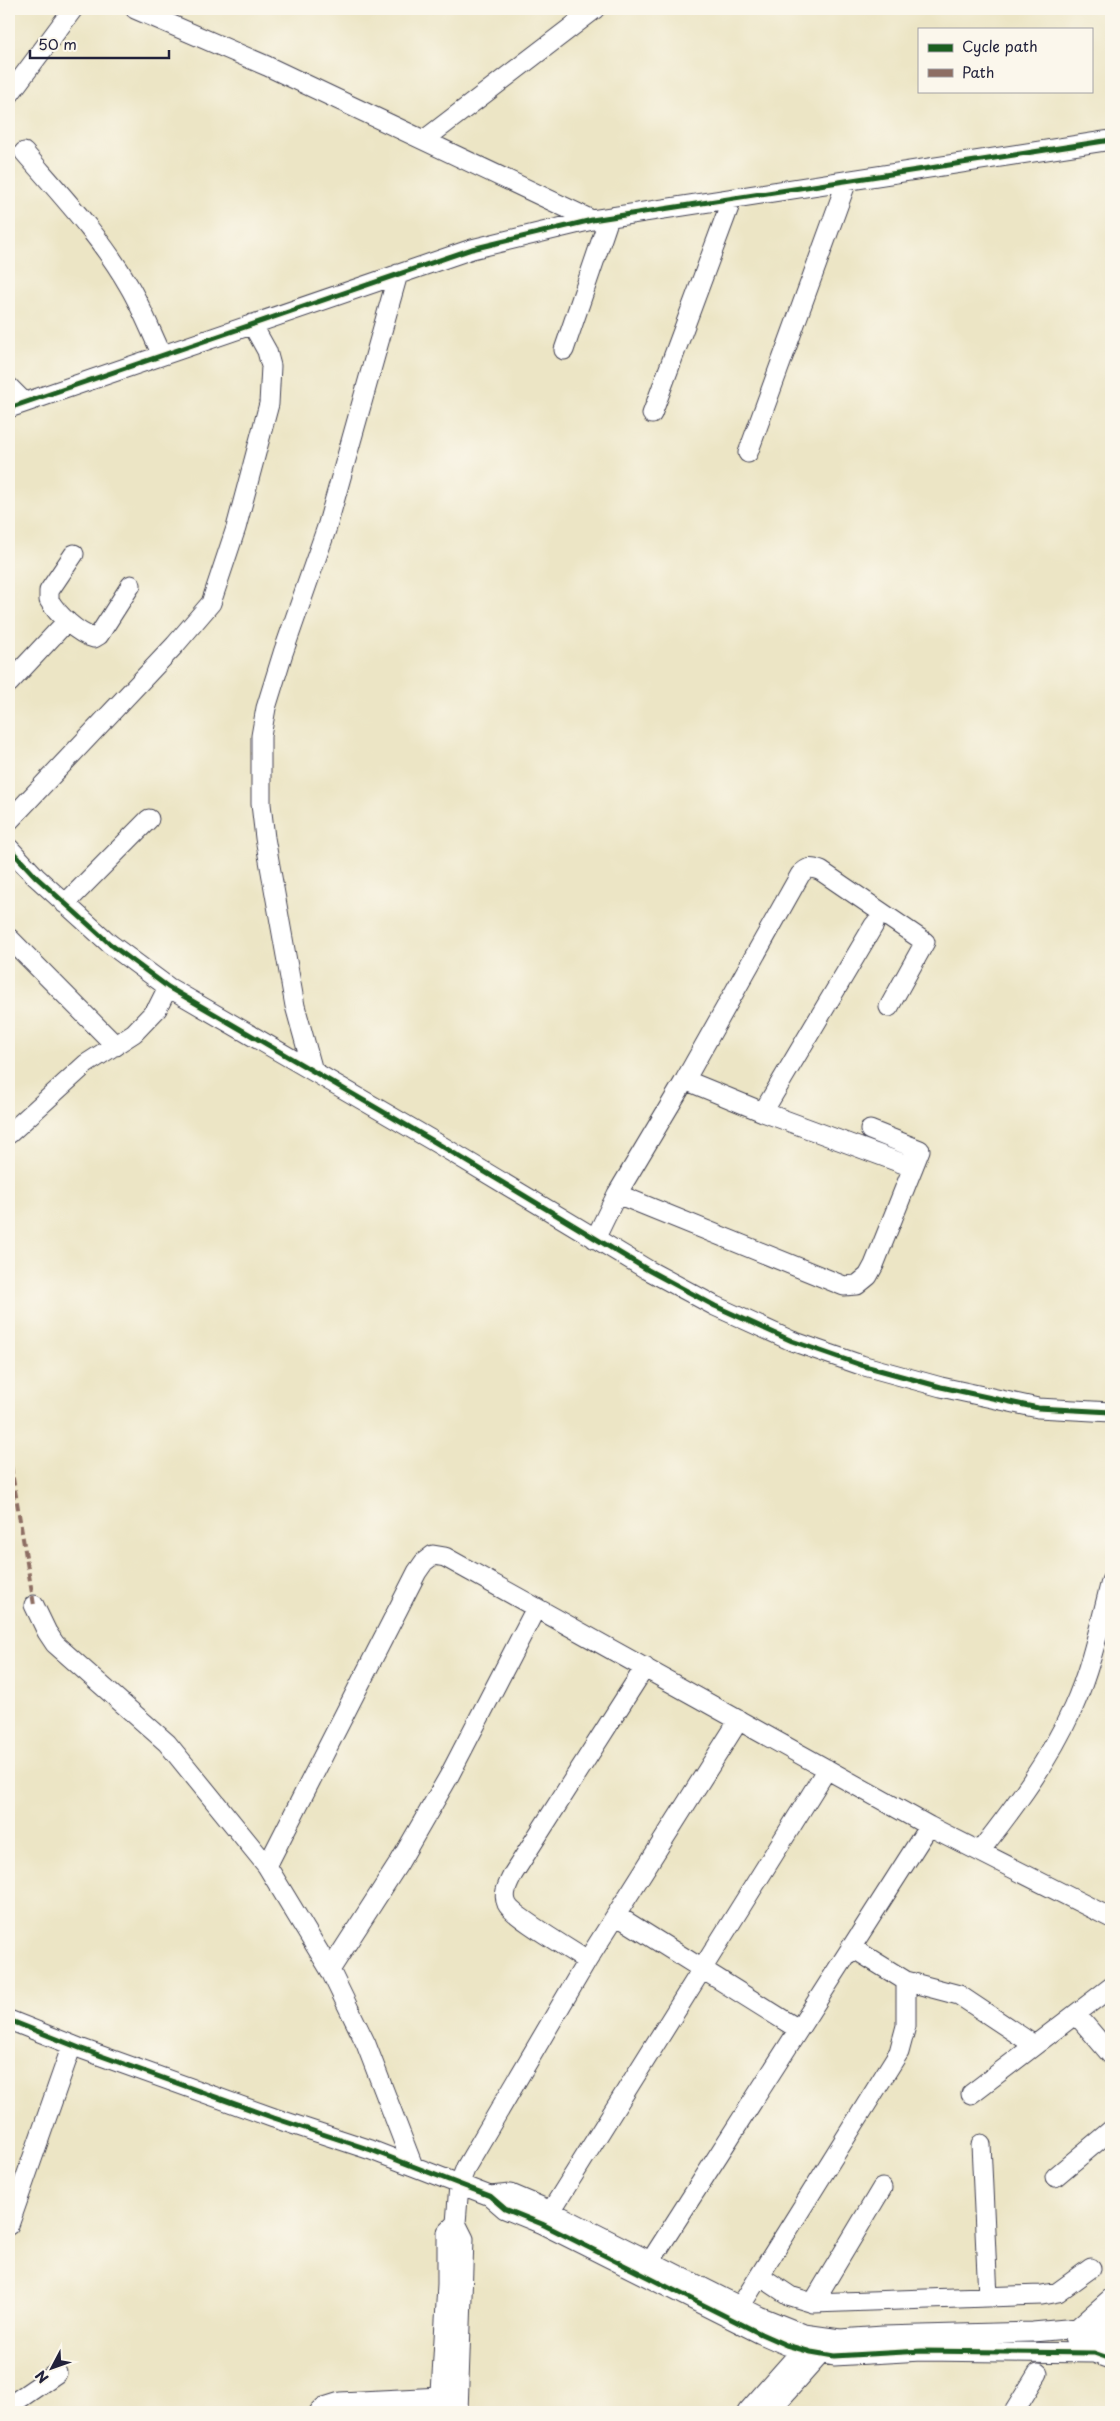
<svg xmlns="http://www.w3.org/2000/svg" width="1120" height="2421" font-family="'Playpen Sans',sans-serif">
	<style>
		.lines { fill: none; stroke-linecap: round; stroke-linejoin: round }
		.minor-casing { stroke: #403f50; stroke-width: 21 }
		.minor { stroke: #fff; stroke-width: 19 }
		.quiet { stroke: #8d6e63; stroke-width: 4; stroke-dasharray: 8 4; stroke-linecap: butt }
		.cycleway-casing { stroke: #fbf7ec; stroke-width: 8 }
		.cycleway { stroke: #1b5e20; stroke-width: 5 }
	</style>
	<rect width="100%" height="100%" fill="#fbf7ec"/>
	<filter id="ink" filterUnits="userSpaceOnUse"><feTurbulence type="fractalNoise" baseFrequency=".02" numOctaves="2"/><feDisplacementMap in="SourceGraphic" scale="10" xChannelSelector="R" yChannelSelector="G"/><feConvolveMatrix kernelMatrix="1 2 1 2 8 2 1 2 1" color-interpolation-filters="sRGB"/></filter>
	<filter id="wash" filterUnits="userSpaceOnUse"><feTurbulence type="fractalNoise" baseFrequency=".0096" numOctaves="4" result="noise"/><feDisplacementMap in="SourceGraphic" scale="20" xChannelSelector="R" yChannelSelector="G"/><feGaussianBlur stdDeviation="1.12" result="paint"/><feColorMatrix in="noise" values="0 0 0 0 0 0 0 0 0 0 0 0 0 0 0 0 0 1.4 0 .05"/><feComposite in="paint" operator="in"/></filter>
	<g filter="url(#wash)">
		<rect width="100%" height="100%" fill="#ece5c5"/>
	</g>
	<g filter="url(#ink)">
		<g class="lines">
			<defs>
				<path id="minor" d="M135,9L267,66L592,220
					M9,95L73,9
					M424,140L595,9
					M24,152C61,195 101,237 129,286C142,308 151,332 162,355
					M564,350L609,218
					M9,387L24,402
					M9,408L472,249L592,220L1111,140
					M652,414L732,199
					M748,453L847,181
					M74,554L49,591V600C57,614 78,634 94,638L99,635L131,585
					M9,683L67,621
					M9,821L175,645L211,603L236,528L269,404L271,366L267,351L252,324
					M9,848L36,877L110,944L168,987L435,1142L648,1270L715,1306L792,1341L861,1365L941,1387L1038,1408L1111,1412
					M65,904L149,819
					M9,938L116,1046
					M313,1071L295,1006L265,838L261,804V736L266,708L283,653L327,527L398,274
					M685,1080L763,1112L874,925
					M763,1112L912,1167
					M9,1134L86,1064L134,1033L157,1009L168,987
					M617,1194L844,1286L857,1285L868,1276L874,1265L920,1150L870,1130
					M595,1239L617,1194L685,1080L800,875C807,867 811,867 821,871L925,942L889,1007
					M34,1605L47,1632L55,1644L167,1743L267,1866L330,1970L366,2044L413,2166
					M980,1851C1016,1805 1049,1761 1073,1708C1091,1668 1100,1624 1111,1581
					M267,1866L417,1572L424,1562L433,1555L445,1557L929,1826L1111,1918
					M616,1915L798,2029
					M851,1947L906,1981L959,1995L1034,2045
					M587,1961C573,1951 512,1916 507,1904C502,1893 509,1883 513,1874L645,1667
					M330,1970L399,1863L448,1778L536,1608
					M1076,2014L1111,2055
					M9,2020L82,2049L274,2118L371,2150L490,2196L505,2209L542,2224L761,2334L786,2345L811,2352L834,2356L922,2351L1094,2353L1111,2359
					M971,2094L1111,1987
					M981,2144L988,2297
					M1055,2177L1111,2130
					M490,2196L511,2194L551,2211L759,2316L804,2334L840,2339L883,2336L1033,2332L1077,2328L1111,2339
					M551,2211L827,1769
					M9,2225L72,2045
					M650,2262L929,1826
					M760,2276L790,2296L813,2303L1042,2295L1058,2292L1091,2268
					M813,2303L882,2188
					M740,2307L899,2052L906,2026V1981
					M1074,2338L1077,2328L1111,2298
					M1089,2342L1093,2333L1111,2317
					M9,2406L57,2373
					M319,2412L324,2407L340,2402L441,2397
					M440,2412L447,2284V2232L456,2223
					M458,2412L464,2239L456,2223L459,2185L466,2167L587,1961L739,1720
					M747,2412L809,2342
					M769,2412L828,2346
					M1014,2412L1038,2373"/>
			</defs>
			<!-- minor casing -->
			<use href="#minor" class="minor-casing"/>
			<!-- minor -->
			<use href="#minor" class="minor"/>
			<!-- quiet -->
			<path class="quiet" d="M9,1454L34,1605"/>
			<defs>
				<path id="cycleway" d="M9,408L472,249L592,220L1111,140
					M9,848L36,877L110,944L168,987L435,1142L648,1270L715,1306L792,1341L861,1365L941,1387L1038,1408L1111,1412
					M9,2020L82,2049L274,2118L371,2150L490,2196L505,2209L542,2224L761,2334L786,2345L811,2352L834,2356L922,2351L1094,2353L1111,2359"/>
			</defs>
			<!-- cycleway casing -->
			<use href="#cycleway" class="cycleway-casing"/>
			<!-- cycleway -->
			<use href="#cycleway" class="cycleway"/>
		</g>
	</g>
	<!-- margin -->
	<rect width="1120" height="2421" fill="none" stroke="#fbf7ec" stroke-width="30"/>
	<!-- legend -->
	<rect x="918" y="28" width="175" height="65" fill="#fbf7ec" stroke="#a4a2a5"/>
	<rect x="928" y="44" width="25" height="8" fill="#1b5e20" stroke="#a4a2a5"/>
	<text x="962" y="52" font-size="15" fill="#22223b">Cycle path</text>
	<rect x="928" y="69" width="25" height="8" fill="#8d6e63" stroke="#a4a2a5"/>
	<text x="962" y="78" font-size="15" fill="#22223b">Path</text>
	<!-- north arrow -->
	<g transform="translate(52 2368) rotate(229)" stroke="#fbf7ec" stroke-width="4" paint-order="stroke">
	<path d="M0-4L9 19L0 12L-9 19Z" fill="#22223b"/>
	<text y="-8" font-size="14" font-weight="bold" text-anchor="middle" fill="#22223b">N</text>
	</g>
	<!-- scale -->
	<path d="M30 50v8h139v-8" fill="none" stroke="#22223b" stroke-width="2.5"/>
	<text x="38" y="50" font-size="15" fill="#22223b" stroke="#fbf7ec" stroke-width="4" paint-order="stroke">50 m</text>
</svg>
